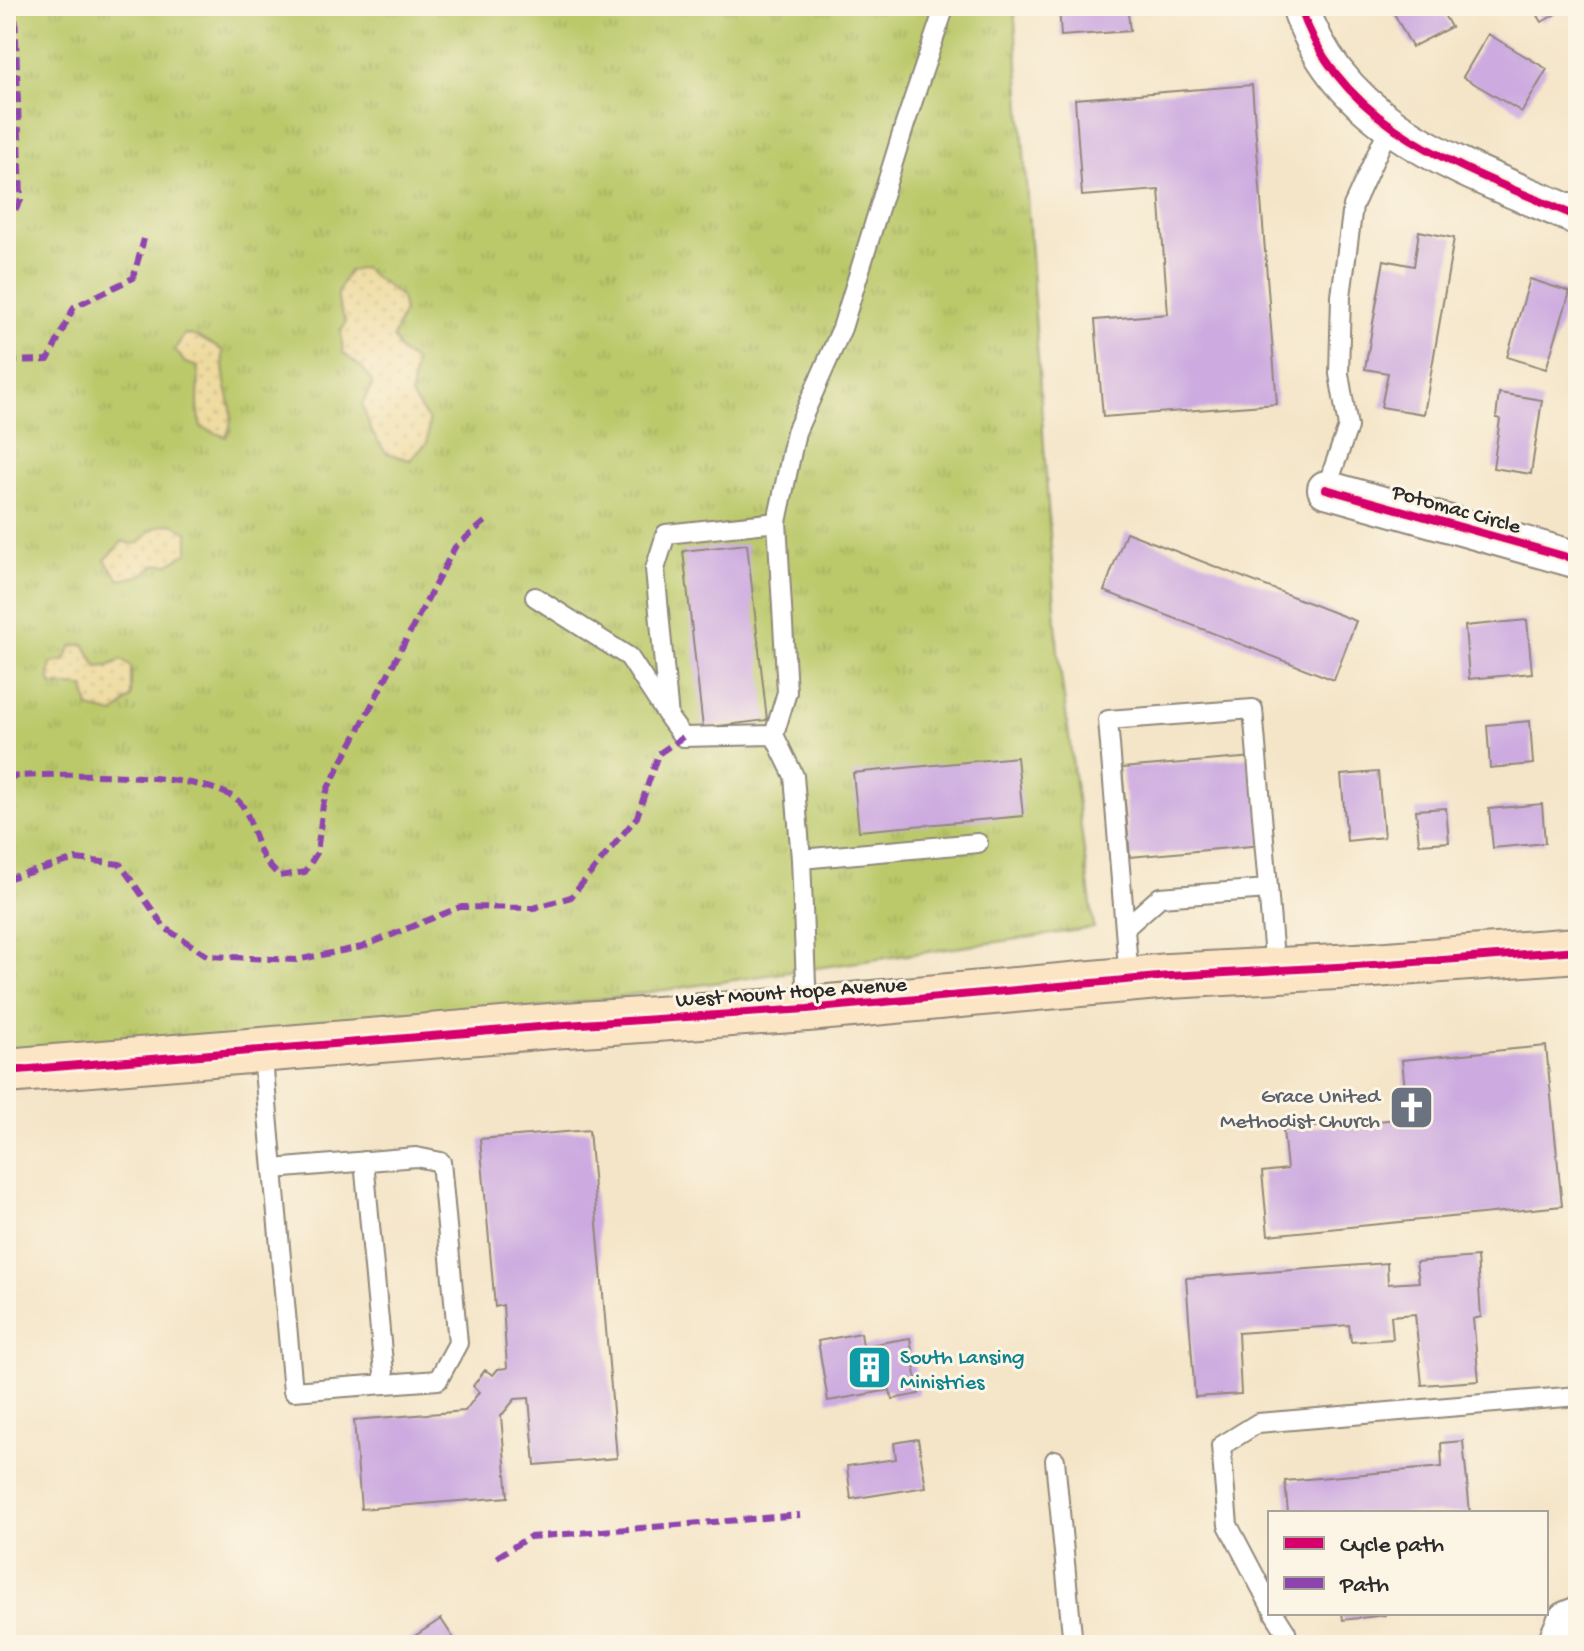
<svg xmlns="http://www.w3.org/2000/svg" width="1584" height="1651" font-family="'Gochi Hand',sans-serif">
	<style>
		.grass { fill: url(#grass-tufts); stroke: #737a4b; stroke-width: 2 }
		.sand { fill: url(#sand-dots); stroke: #8c8264; stroke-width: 2 }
		.building { fill: #cdabe0 }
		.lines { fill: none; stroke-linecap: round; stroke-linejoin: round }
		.lane-casing { stroke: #90887a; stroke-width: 22 }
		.street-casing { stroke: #90887a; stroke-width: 40 }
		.secondary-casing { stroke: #90887a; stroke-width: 48 }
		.lane { stroke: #fff; stroke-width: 18 }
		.street { stroke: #fff; stroke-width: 36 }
		.secondary { stroke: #fce5c4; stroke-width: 44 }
		.quiet { stroke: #8e44ad; stroke-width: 6; stroke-dasharray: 12 6; stroke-linecap: butt }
		.cycleway-casing { stroke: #fcf5e5; stroke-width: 13 }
		.cycleway { stroke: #d6006c; stroke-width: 8 }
		.labels { text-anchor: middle; stroke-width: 6; stroke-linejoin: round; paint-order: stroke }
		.street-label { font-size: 22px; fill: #2b2b2b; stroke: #fcf5e5 }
		.worship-label { font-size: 22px; fill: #5b616d; stroke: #fcf5e5; text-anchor: end }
		.culture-label { font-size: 22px; fill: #0d838f; stroke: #fcf5e5; text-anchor: start }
	</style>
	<defs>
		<pattern id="grass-tufts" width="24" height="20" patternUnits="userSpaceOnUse" patternTransform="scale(2)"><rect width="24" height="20" fill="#bbc96b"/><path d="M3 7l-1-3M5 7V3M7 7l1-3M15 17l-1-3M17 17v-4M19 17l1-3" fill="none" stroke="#a1ad5d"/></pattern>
		<pattern id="sand-dots" width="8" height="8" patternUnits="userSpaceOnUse" patternTransform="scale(2)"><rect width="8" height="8" fill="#eeda9e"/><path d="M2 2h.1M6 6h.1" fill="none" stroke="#cb8" stroke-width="1.8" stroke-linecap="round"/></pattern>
	</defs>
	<rect width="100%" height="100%" fill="#fcf5e5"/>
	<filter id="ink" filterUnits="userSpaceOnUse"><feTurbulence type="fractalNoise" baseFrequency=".0125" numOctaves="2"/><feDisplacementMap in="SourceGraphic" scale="16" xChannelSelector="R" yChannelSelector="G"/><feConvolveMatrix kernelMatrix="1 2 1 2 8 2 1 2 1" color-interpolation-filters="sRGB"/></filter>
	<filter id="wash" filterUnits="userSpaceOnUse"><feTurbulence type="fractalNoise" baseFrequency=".006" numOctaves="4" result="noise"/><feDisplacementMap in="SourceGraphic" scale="32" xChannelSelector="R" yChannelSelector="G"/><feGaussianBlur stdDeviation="1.8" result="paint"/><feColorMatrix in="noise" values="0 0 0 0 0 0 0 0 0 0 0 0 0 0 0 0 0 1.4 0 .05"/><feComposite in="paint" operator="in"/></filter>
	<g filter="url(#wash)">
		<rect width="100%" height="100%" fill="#f4e5c8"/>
		<!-- grass -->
		<path class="grass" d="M6,6H1014L1058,652L1094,928L262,1048L6,1071Z"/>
		<!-- sand -->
		<path class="sand" d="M363,268L401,297L404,311L393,337L400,351L415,362L411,396L429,421L427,443L410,460L386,453L372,432L362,405L373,383L362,368L343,353L341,332L346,322C334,298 335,293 349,271Z
			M185,334L198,337L222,350C223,360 223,371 225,382C229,405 237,413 226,437L201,427L198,405L199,367L185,363L175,349Z
			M173,524L188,533V552L169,564L154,565L143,575L120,580L105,560L123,541L131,544L140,543C150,529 157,525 173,524Z
			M84,644L97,667L108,666L122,660L131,667V697L115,714L89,708L84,687L52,685L49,677L51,663L64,661L72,646Z"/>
		<g id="blocks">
			<!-- building -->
			<path class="building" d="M1059,6H1151V11L1128,13L1130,31L1061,36Z
				M1390,6H1439L1451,27L1412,47Z
				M1532,6H1569L1542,22Z
				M1488,34L1547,69L1522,112L1463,77Z
				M1252,85L1277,404L1103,417L1095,320L1168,314L1159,190L1082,196L1075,99Z
				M1419,231L1454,238L1424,414L1381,407L1388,373L1365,369L1384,260L1414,266Z
				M1530,279L1570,292L1546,369L1507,357Z
				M1499,393L1542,400L1531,474L1493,468L1500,419L1496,418Z
				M1126,532L1356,621L1334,680L1104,591Z
				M747,544L767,720L703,728L683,551Z
				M1527,620L1532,673L1469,679L1465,626Z
				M1530,721L1533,764L1490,768L1487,725Z
				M1017,757L1023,816L859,831L853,773Z
				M1254,757L1262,845L1130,857L1122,768Z
				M1378,772L1384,837L1347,841L1341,775Z
				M1542,804L1545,843L1493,848L1489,809Z
				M1446,808L1449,842L1419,844L1416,810Z
				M1546,1046L1562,1206L1268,1235L1262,1172L1287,1169L1283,1130L1408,1118L1402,1060Z
				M589,1130L617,1458L535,1465L529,1398L515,1399L501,1416L508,1497L361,1509L354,1420L465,1411L479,1392L473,1386L485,1370L493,1375L498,1369L507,1368L503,1305L495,1307L480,1139Z
				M1477,1257L1481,1317L1473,1319L1479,1381L1422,1385L1415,1314L1391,1316L1393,1339L1351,1342L1349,1325L1238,1333L1241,1394L1195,1397L1186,1278L1387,1263L1388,1284L1419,1282L1416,1262Z
				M861,1333L863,1346L910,1338L919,1394L892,1399L890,1390L828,1401L818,1341Z
				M918,1439L926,1487L851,1499L847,1466L896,1459L894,1443Z
				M1463,1441L1470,1513H1288L1285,1481L1442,1467L1441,1443Z
				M1342,1613H1385V1615L1343,1620Z
				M441,1619L458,1645H401Z"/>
		</g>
	</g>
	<g filter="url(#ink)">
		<use href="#blocks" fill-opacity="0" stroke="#90887a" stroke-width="2"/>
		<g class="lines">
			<defs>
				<path id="lane" d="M1326,489L1348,427L1339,374L1341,296L1353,206L1389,127
					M777,522L666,534L655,569L669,718L683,737L774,735L787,692L777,522L796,432L842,328L905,124L945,6
					M535,597L629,657L667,715
					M774,735L794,776L801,859L807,1009
					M801,859L978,843
					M1125,928L1160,897L1268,889
					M1129,979L1108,720L1253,709L1275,970
					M262,1048L293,1391L438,1380L458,1343L441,1162L416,1157L273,1169
					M364,1161L385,1384
					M1055,1460L1073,1645
					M1270,1605L1228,1525L1221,1446L1258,1423L1578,1396
					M1274,1613L1286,1632L1288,1645"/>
				<path id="street" d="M1300,6C1340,131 1470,170 1578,217
					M1326,489L1578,560
					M1555,1645L1566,1620L1578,1615"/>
				<path id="secondary" d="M6,1071L551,1026L807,1009L1169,976L1374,965L1578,950"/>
			</defs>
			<!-- lane casing -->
			<use href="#lane" class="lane-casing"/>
			<!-- street casing -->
			<use href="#street" class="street-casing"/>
			<!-- secondary casing -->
			<use href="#secondary" class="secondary-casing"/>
			<!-- lane -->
			<use href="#lane" class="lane"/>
			<!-- street -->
			<use href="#street" class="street"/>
			<!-- secondary -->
			<use href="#secondary" class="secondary"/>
			<!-- quiet -->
			<path class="quiet" d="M6,225L21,200L15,6
				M6,361L48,360L74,307L133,278L144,239
				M6,777C50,773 217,770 242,805C252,820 254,841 263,857C267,864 274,870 279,876L305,872L317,853L323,805L328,788L455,547L486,521
				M6,879L76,859L120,864L165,928L208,956L296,960L362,947L460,907L534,908L571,897L637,817L658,754L683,737
				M497,1557L529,1537L800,1515"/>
			<defs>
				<path id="cycleway" d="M1300,6C1340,131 1470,170 1578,217
					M1326,489L1578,560
					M6,1071L551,1026L807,1009L1169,976L1374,965L1578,950"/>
			</defs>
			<!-- cycleway casing -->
			<use href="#cycleway" class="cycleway-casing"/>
			<!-- cycleway -->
			<use href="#cycleway" class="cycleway"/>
		</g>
	</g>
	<!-- icons -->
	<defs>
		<symbol id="church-square" viewBox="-11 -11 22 22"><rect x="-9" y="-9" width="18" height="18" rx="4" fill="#6b7280" stroke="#fcf5e5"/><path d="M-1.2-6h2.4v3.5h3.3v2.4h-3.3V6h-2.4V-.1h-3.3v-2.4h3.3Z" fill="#fff"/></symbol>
		<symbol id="building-square" viewBox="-11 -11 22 22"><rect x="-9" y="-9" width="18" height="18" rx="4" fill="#0f9aa8" stroke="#fcf5e5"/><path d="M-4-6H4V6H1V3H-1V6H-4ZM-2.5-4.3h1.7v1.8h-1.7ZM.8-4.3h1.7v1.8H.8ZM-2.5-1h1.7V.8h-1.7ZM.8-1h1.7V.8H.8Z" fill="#fff"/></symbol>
	</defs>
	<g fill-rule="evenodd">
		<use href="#church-square" x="1386" y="1082" width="51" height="51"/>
		<use href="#building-square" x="844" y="1342" width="51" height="51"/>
	</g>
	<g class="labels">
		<!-- street labels -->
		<g class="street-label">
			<text transform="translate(1457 507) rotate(16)" y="8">Potomac Circle</text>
			<text transform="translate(791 990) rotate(-4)" y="8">West Mount Hope Avenue</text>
		</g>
		<!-- worship labels -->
		<g class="worship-label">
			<text x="1380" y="1102">Grace United<tspan x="1380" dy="25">Methodist Church</tspan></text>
		</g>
		<!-- culture labels -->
		<g class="culture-label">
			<text x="900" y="1363">South Lansing<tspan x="900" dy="25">Ministries</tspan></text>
		</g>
	</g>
	<!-- margin -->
	<rect width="1584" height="1651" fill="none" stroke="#fcf5e5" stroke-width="32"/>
	<!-- legend -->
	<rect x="1268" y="1511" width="280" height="104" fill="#fcf5e5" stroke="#a8a49b" stroke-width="2"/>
	<rect x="1284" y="1537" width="40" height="12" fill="#d6006c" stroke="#a8a49b" stroke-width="2"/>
	<text x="1340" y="1551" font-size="24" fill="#2b2b2b">Cycle path</text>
	<rect x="1284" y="1577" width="40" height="12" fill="#8e44ad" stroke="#a8a49b" stroke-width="2"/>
	<text x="1340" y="1591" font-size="24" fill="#2b2b2b">Path</text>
</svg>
